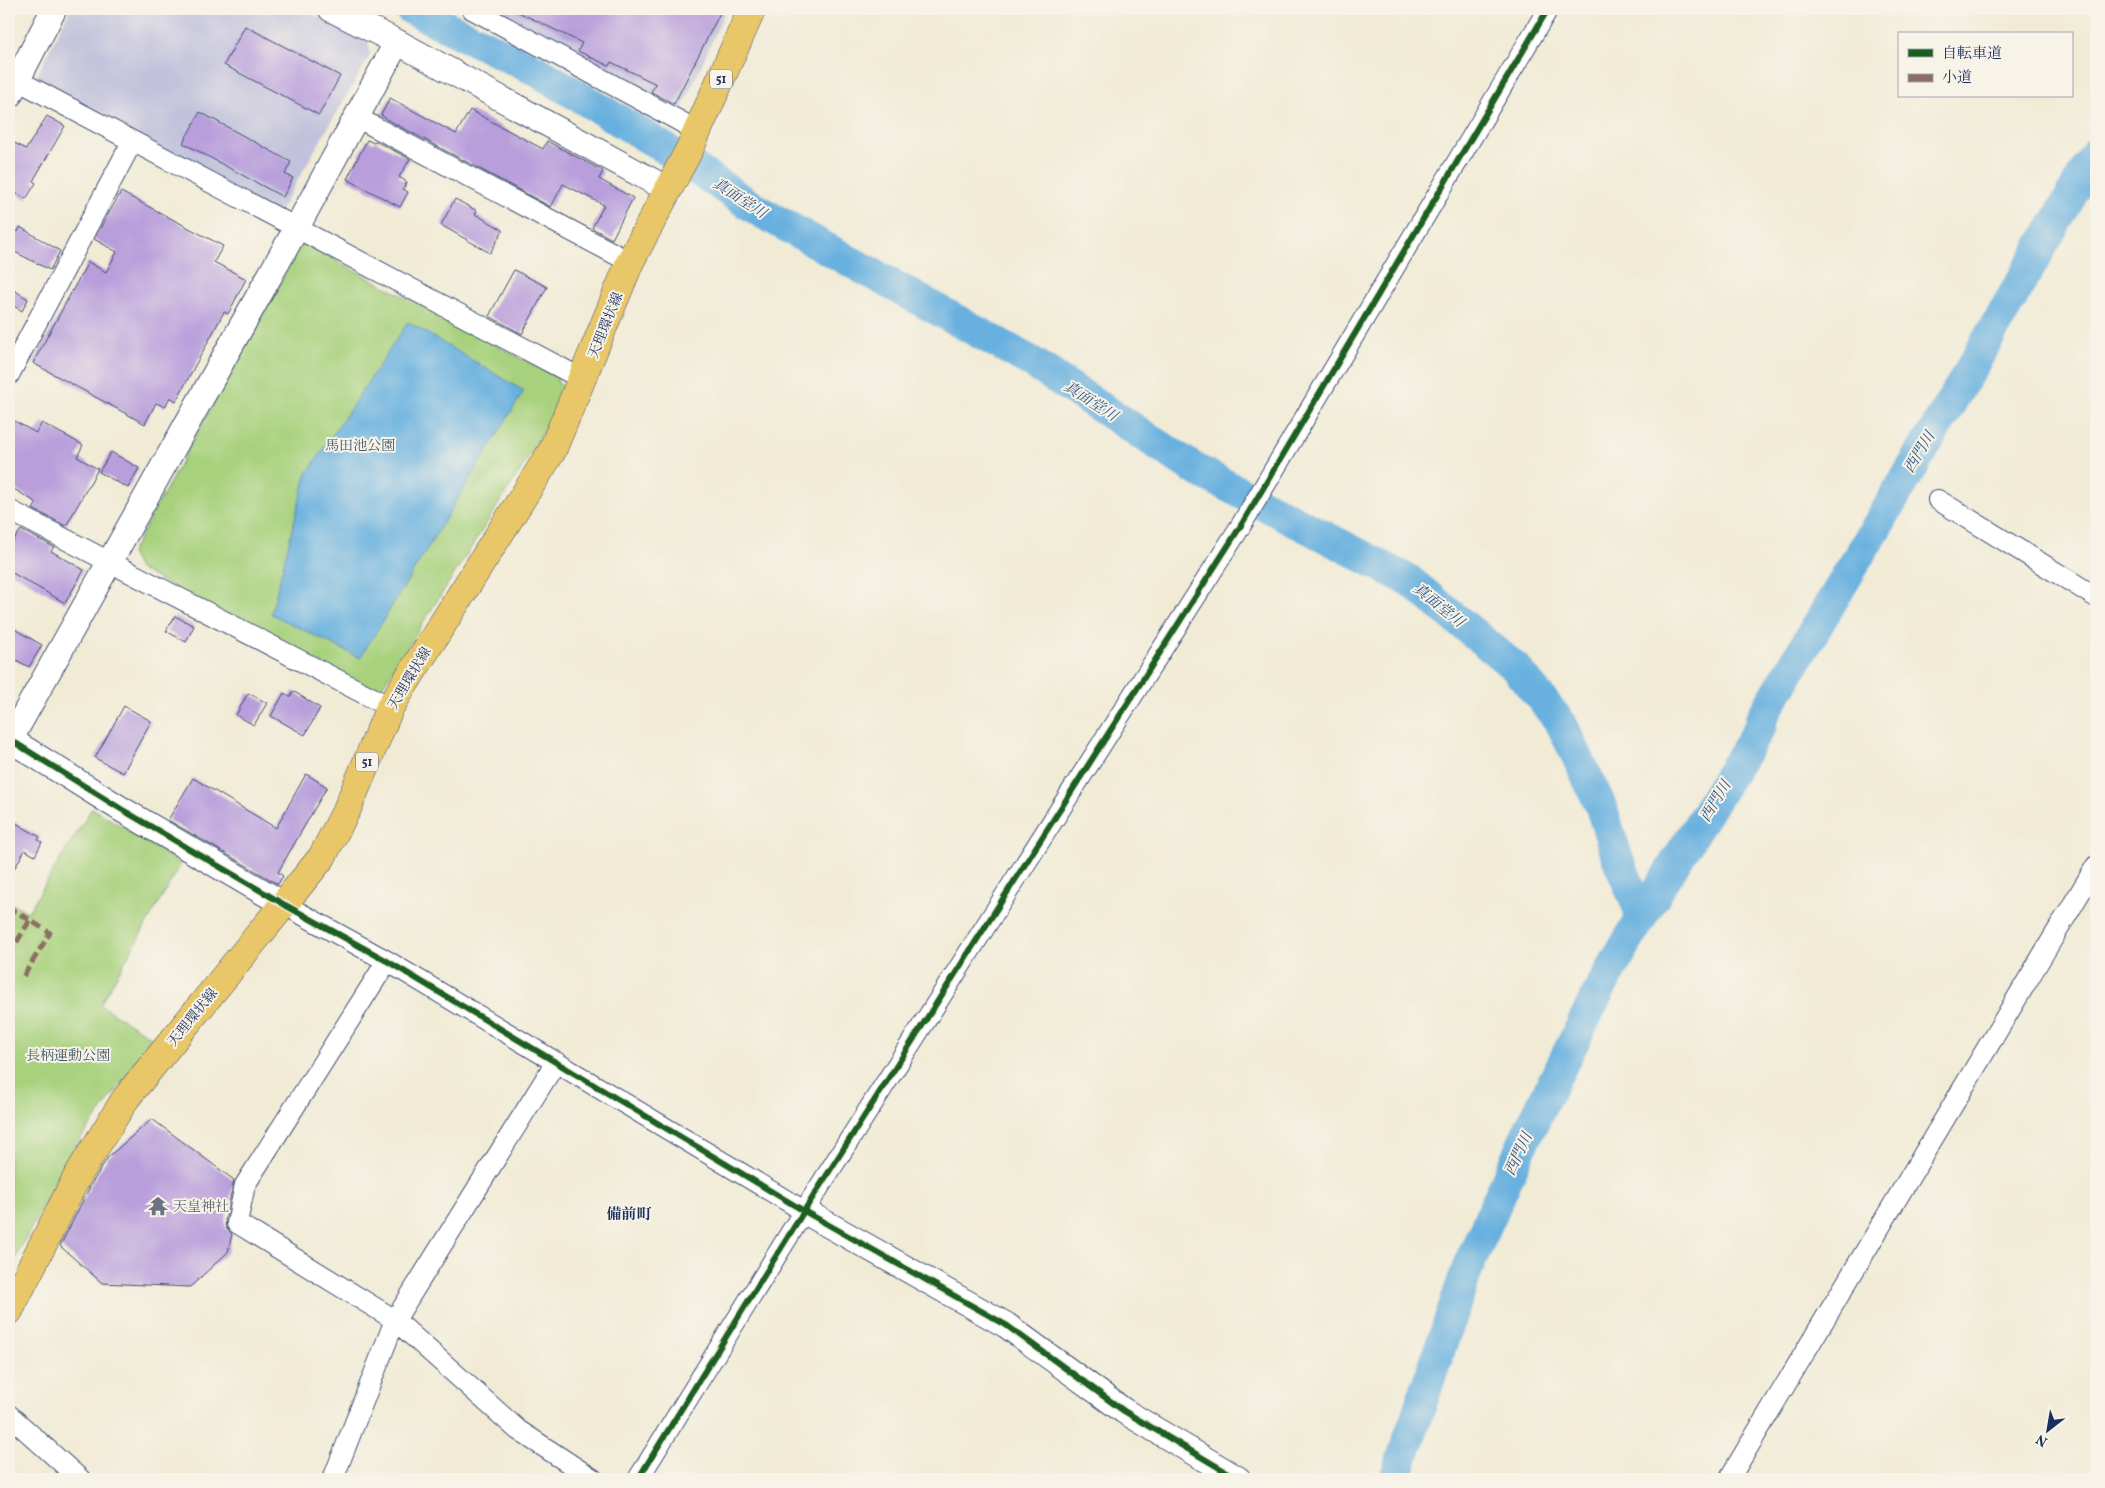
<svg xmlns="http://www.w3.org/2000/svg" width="2105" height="1488" font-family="Vollkorn,'Noto Serif JP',serif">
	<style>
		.industrial { fill: #c2c2dc }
		.green { fill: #a7d17d; stroke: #61806e }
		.water { fill: #67b0df; stroke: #41709e }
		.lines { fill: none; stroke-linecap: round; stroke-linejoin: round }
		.river { stroke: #67b0df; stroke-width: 32 }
		.building { fill: #b89edb }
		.minor-casing { stroke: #3b4b70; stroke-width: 22 }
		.tertiary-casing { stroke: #3b4b70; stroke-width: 27 }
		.primary-casing { stroke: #3b4b70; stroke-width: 29 }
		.minor { stroke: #fff; stroke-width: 20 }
		.tertiary { stroke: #fff; stroke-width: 25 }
		.primary { stroke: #e9c769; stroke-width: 28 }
		.quiet { stroke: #8d6e63; stroke-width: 5; stroke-dasharray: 10 5; stroke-linecap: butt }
		.cycleway-casing { stroke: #f7f3e8; stroke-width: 9 }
		.cycleway { stroke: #1b5e20; stroke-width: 6 }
		.labels { text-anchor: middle; stroke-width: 4; stroke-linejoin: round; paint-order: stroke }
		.shield { fill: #f7f3e8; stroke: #5d6a87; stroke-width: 1 }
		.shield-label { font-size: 12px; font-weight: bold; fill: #1b2f5e }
		.street-label { font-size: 14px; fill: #1b2f5e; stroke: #f7f3e8 }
		.park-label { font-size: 14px; fill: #3e5866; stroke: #f7f3e8 }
		.worship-label { font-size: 14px; fill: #5b616d; stroke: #f7f3e8; text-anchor: start }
		.water-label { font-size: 15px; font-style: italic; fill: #325685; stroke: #f7f3e8 }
		.neighbourhood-label { font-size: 15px; font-weight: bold; fill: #1b2f5e; stroke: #f7f3e8 }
	</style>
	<rect width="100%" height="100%" fill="#f7f3e8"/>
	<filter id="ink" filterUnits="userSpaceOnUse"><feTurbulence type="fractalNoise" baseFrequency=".02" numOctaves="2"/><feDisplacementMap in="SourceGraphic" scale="10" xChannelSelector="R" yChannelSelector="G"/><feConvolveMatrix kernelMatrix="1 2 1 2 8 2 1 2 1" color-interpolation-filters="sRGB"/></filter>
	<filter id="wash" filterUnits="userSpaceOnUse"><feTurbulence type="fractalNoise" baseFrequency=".0096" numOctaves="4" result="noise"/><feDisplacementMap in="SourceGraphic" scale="20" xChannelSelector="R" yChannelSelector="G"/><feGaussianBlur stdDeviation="1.12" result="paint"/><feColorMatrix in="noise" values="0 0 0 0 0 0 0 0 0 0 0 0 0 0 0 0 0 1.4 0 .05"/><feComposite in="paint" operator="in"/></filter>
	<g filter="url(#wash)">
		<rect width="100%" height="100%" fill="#f1ebd5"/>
		<!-- industrial -->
		<path class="industrial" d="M70,9H302L368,41L370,55L278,214L38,85L36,78Z
			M484,9H726L681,111Z"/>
		<!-- green -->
		<path class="green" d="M305,244L558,378L557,382L566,389L532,452L382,687L371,690L139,569L131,553L301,245Z
			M92,808L181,864L100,1005L154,1039L73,1149L9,1270V902L28,912Z"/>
		<!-- water -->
		<path class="water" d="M408,322L524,391L360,658L271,614L306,475Z"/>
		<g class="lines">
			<!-- river -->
			<path class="river" d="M411,9L537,71L663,147L759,211L1030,361L1195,469L1410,581L1517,669L1561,723L1600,804L1617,857L1642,916
				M1395,1479L1469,1264L1528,1132L1600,989L1642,916L1761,725V719L1939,423L2096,153"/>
		</g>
		<g id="blocks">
			<!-- building -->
			<path class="building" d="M512,9H722L674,104L651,92L656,84L611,62L609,66L578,51L582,43Z
				M245,26L340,76L319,115L224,65Z
				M390,98L456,134L470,110L543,149L547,141L603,171L599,179L633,198L612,239L592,228L604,205L563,184L551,207L388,120L381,115Z
				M200,112L291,162L285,174L293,178L283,197L183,143Z
				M47,116L65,126L33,181L36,183L26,199L9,189V140L26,149Z
				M367,140L374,143L375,141L410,159L399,177L407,182L403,189L408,192L400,207L347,179Z
				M121,192L223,246L214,262L246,279L228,314L224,312L176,401L170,397L165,407L156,403L145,424L33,363L88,262L106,272L117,252L94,239Z
				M455,199L477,211L475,214L503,230L490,253L441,225Z
				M9,226L18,232L20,227L60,251L50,270L9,249Z
				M514,270L547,287L522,334L489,316Z
				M9,287L28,299L22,311L9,303Z
				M9,418L36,433L42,423L83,445L77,457L98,469L66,526L33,509L37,503L9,486Z
				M111,452L139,468L128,488L99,472Z
				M21,530L54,547L51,551L84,570L65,603L9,571V546Z
				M175,616L194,626L186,642L166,631Z
				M9,626L42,645L29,667L9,656Z
				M293,691L320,708L305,735L271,716L284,693L290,697Z
				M248,693L267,703L254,725L236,715Z
				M124,706L151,721L123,773L95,758Z
				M306,774L327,787L278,872L283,876L278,884L168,820L193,778L276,828Z
				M9,819L40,837L38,840L42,842L35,856L25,850L9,878Z
				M152,1119L234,1180L225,1221L226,1228L232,1234L228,1252L190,1287L102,1283L60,1246L92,1183L108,1157Z"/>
		</g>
	</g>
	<g filter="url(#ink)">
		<use href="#blocks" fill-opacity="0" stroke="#3b4b70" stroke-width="1"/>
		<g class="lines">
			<defs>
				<path id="minor" d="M472,9L698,131
					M17,80L582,379
					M356,117L630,262
					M9,375L132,142
					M1938,500L2096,597
					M9,510L390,707
					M285,905L387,961L804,1211
					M387,961L245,1185L237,1223L395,1320L518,1430L593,1479
					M9,1415L80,1479
					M333,1479L395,1320L556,1062
					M638,1479L804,1211L1240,527L1548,9
					M1729,1479L2096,866"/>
				<path id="tertiary" d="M331,9L397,42L669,190
					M9,96L54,9
					M9,739L121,809L285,905
					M10,740L296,229L397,42
					M804,1211L1006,1325L1124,1411L1238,1479"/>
				<path id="primary" d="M9,1311L78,1175L126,1098L322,857L347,809L390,707L552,451L630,262L689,150L752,9"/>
			</defs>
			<!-- minor casing -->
			<use href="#minor" class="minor-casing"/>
			<!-- tertiary casing -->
			<use href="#tertiary" class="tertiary-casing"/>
			<!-- primary casing -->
			<use href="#primary" class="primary-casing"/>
			<!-- minor -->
			<use href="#minor" class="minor"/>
			<!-- tertiary -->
			<use href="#tertiary" class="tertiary"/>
			<!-- primary -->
			<use href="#primary" class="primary"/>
			<!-- quiet -->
			<path class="quiet" d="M9,913L11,909L30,920
				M9,955L30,920L50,933L21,980"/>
			<defs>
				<path id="cycleway" d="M9,739L121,809L285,905L387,961L804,1211L1006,1325L1124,1411L1238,1479
					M638,1479L804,1211L1240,527L1548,9"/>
			</defs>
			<!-- cycleway casing -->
			<use href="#cycleway" class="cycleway-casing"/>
			<!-- cycleway -->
			<use href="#cycleway" class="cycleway"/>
		</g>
	</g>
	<!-- icons -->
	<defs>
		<symbol id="temple-bare" viewBox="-9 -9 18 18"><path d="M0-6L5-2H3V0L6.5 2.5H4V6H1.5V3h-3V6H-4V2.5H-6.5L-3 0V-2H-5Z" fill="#6b7280" stroke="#f7f3e8" stroke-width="2.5" paint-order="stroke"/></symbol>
	</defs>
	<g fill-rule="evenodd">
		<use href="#temple-bare" x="144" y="1192" width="28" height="28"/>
	</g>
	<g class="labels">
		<!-- shield labels -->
		<g class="shield">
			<rect x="710" y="69.5" width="22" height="19" rx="4"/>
			<rect x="356" y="752.5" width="22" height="19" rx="4"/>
		</g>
		<g class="shield-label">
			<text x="721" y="83">51</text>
			<text x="367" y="766">51</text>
		</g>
		<!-- street labels -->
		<g class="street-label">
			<text transform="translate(605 325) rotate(-68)" y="5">天理環状線</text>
			<text transform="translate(409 678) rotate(-59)" y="5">天理環状線</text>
			<text transform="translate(192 1017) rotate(-51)" y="5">天理環状線</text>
		</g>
		<!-- park labels -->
		<g class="park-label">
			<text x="360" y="450">馬田池公園</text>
			<text x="68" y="1060">長柄運動公園</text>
		</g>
		<!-- worship labels -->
		<g class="worship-label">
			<text x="173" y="1211">天皇神社</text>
		</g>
		<!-- water labels -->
		<g class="water-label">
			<text transform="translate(740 198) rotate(33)" y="5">真面堂川</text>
			<text transform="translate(1091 401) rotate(33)" y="5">真面堂川</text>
			<text transform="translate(1919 452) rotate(-59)" y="5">西門川</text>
			<text transform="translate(1439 605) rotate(39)" y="5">真面堂川</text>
			<text transform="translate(1715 801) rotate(-59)" y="5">西門川</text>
			<text transform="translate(1518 1154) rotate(-65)" y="5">西門川</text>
		</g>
		<!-- neighbourhood labels -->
		<g class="neighbourhood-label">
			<text x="629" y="1219">備前町</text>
		</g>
	</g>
	<!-- margin -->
	<rect width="2105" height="1488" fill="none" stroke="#f7f3e8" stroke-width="30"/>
	<!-- legend -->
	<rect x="1898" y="32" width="175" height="65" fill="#f7f3e8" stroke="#9fa5b1"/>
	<rect x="1908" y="49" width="25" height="8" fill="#1b5e20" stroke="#9fa5b1"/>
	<text x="1942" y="58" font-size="15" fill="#1b2f5e">自転車道</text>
	<rect x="1908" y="74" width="25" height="8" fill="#8d6e63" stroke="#9fa5b1"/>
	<text x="1942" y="82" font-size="15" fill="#1b2f5e">小道</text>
	<!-- north arrow -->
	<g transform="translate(2048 1430) rotate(211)" stroke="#f7f3e8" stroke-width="4" paint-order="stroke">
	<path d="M0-4L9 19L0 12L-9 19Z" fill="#1b2f5e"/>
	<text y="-8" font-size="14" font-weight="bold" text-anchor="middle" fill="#1b2f5e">N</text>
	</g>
</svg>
